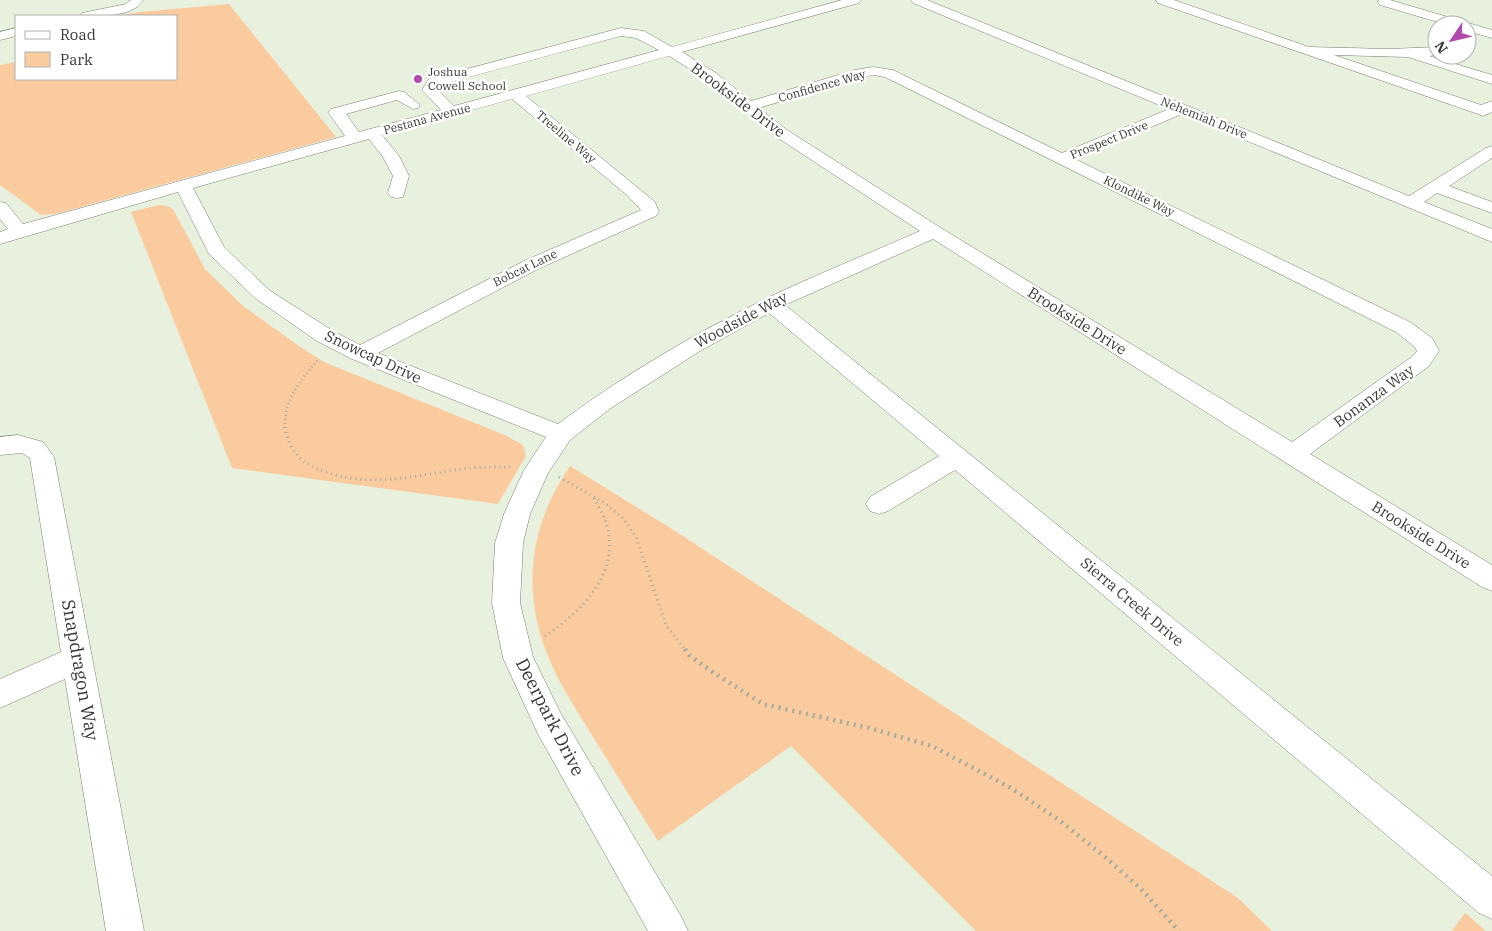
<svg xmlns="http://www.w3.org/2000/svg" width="1492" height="931" font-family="'IBM Plex Serif',serif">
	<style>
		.green { fill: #fbcba0 }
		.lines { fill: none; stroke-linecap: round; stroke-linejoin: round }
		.minor-casing { stroke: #797f70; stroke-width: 1 }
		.path-far2 { stroke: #a4aa9c; stroke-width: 2.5; stroke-dasharray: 1 3; stroke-linecap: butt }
		.path-far1 { stroke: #a4aa9c; stroke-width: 3; stroke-dasharray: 1 4; stroke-linecap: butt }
		.path { stroke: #a4aa9c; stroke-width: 4.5; stroke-dasharray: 2 5; stroke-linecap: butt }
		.minor { fill: #fff; fill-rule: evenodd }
		.poi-dot { fill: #b24aad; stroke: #fff; stroke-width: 2 }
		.labels { text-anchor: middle; stroke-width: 5; stroke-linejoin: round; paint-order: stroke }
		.far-poi-label { font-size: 12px; fill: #383b35; stroke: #fff; text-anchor: start }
		.far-street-label { font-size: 12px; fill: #383b35; stroke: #fff }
		.street-label { font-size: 15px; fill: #383b35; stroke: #fff }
		.near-street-label { font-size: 18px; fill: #383b35; stroke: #fff }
	</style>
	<rect width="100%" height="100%" fill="#e8f0de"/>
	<!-- green -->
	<path class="green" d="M229,4L336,137L55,214L41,215L0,185V65L16,62V79H176V16H116L140,12Z
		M159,205L167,206L173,209L205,269L243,306L299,346L324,362L507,436L523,445L526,456L498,504L232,468L131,212Z
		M570,466L672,529L1238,898L1272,931H976L791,746L658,841C636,806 615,772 593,737C575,707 554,677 543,643C522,579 533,520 570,466Z
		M1465,913L1486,931H1452Z"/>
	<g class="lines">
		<defs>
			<path id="minor" d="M131,0H143C135,17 96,17 80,16L82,13L126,4Z
				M842,0H861L859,3L682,52L716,73L751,101L855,70L873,67L893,70L1062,153L1169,109L913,3L911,0H927L1409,196L1486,148L1492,146V158L1449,186L1492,202V213L1437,193L1424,202L1492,229V242L1182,114L1075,159L1410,322L1432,338L1439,351L1429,366L1310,454L1492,565V591L1482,587L933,239L785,305L1492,876V919L1479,913L955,470L888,511L879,514L870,511L866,504L870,497L939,456L769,313L700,351L611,408L570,440L548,473L530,514L523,543L520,603L533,657L560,712L682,918L688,931H648L538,734L503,658L492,603L495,543L504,514L524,470L546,437L352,359L317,341L255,298L209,254L178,192L0,244V232L8,229L0,219V202L6,203L23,224L345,136L328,112L331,109L399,91L404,92L420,105L418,108L413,109L397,100L346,114L359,132L441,110L422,90L429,79L621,28L644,31L672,47ZM621,36L636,38L659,50L454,106L437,89L439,85ZM669,56L706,79L775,136L920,231C868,254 815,275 763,300C692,335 622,376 558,424L378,353L538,269L656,216L659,212L655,202L526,96ZM873,75L885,77L1396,332L1415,347L1417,351L1413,356L1292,442L941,228L787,130L759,108L857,78ZM512,99L628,196L641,210L524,261L360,345L333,331L269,290L224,247L193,188L369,139L383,157L393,176L388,193L391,197L397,198L403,197L409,176L399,156L382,135Z
				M1156,0H1174L1309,47L1389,49L1437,47V55L1429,56L1492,75V84L1408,57L1334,55L1481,105L1492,101V112L1483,116L1478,114L1158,3Z
				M1379,0H1390L1492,30V38L1467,31V25H1448L1380,5L1378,2Z
				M16,28V36L0,40V32Z
				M18,435L43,442L54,457L144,931H106L65,679L0,708V679L61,652L30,458L22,453L0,455V437Z"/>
		</defs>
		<!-- minor casing -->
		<use href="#minor" class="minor-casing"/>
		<!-- path-far2 -->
		<path class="path-far2" d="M285,428C284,399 301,379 319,359"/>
		<!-- path-far1 -->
		<path class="path-far1" d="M285,427C289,453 304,466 329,473C374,488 417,475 462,469C479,467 495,467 512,467
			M559,477L603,502L624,519L636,537L666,625L686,651
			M545,636C584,610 623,570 605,519C602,512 597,505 594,498"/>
		<!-- path -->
		<path class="path" d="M685,649L689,655L714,673L763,704L869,728L932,746L1011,788L1059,820L1105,857L1140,888L1179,931"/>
		<!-- minor -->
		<use href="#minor" class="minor"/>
	</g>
	<!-- markers -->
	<circle class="poi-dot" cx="418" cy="79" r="5"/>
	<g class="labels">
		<!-- far-poi labels -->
		<g class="far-poi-label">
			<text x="428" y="76">Joshua<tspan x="428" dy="14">Cowell School</tspan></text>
		</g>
		<!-- far-street labels -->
		<g class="far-street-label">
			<text transform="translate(822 86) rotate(-16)" y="4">Confidence Way</text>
			<text transform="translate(1204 118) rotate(22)" y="4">Nehemiah Drive</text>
			<text transform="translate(427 119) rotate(-15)" y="4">Pestana Avenue</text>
			<text transform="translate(566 137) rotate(40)" y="4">Treeline Way</text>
			<text transform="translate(1109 140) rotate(-22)" y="4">Prospect Drive</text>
			<text transform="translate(1139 196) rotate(26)" y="4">Klondike Way</text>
			<text transform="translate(525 268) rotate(-26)" y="4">Bobcat Lane</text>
		</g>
		<!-- street labels -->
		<g class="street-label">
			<text transform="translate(738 100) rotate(37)" y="5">Brookside Drive</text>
			<text transform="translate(741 320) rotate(-28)" y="5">Woodside Way</text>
			<text transform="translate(1077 321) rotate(32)" y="5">Brookside Drive</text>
			<text transform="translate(373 357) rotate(25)" y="5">Snowcap Drive</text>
			<text transform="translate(1374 396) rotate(-36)" y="5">Bonanza Way</text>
			<text transform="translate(1421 535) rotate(32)" y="5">Brookside Drive</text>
			<text transform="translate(1132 602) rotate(40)" y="5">Sierra Creek Drive</text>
		</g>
		<!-- near-street labels -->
		<g class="near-street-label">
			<text transform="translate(80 670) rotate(80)" y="6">Snapdragon Way</text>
			<text transform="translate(550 717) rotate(63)" y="6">Deerpark Drive</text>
		</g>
	</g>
	<!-- legend -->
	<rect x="15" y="15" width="162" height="65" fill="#ffffff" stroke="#afb1ae"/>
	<rect x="25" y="31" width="25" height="8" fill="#ffffff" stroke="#afb1ae"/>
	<text x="60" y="40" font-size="15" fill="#383b35">Road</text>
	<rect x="25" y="52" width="25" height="15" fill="#fbcba0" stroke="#afb1ae"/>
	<text x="60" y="65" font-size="15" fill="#383b35">Park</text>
	<!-- north arrow -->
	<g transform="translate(1452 40) rotate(235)"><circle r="24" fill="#ffffff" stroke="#afb1ae"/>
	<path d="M0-4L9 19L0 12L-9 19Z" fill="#b24aad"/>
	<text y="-8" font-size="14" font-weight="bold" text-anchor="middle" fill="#383b35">N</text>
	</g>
</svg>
